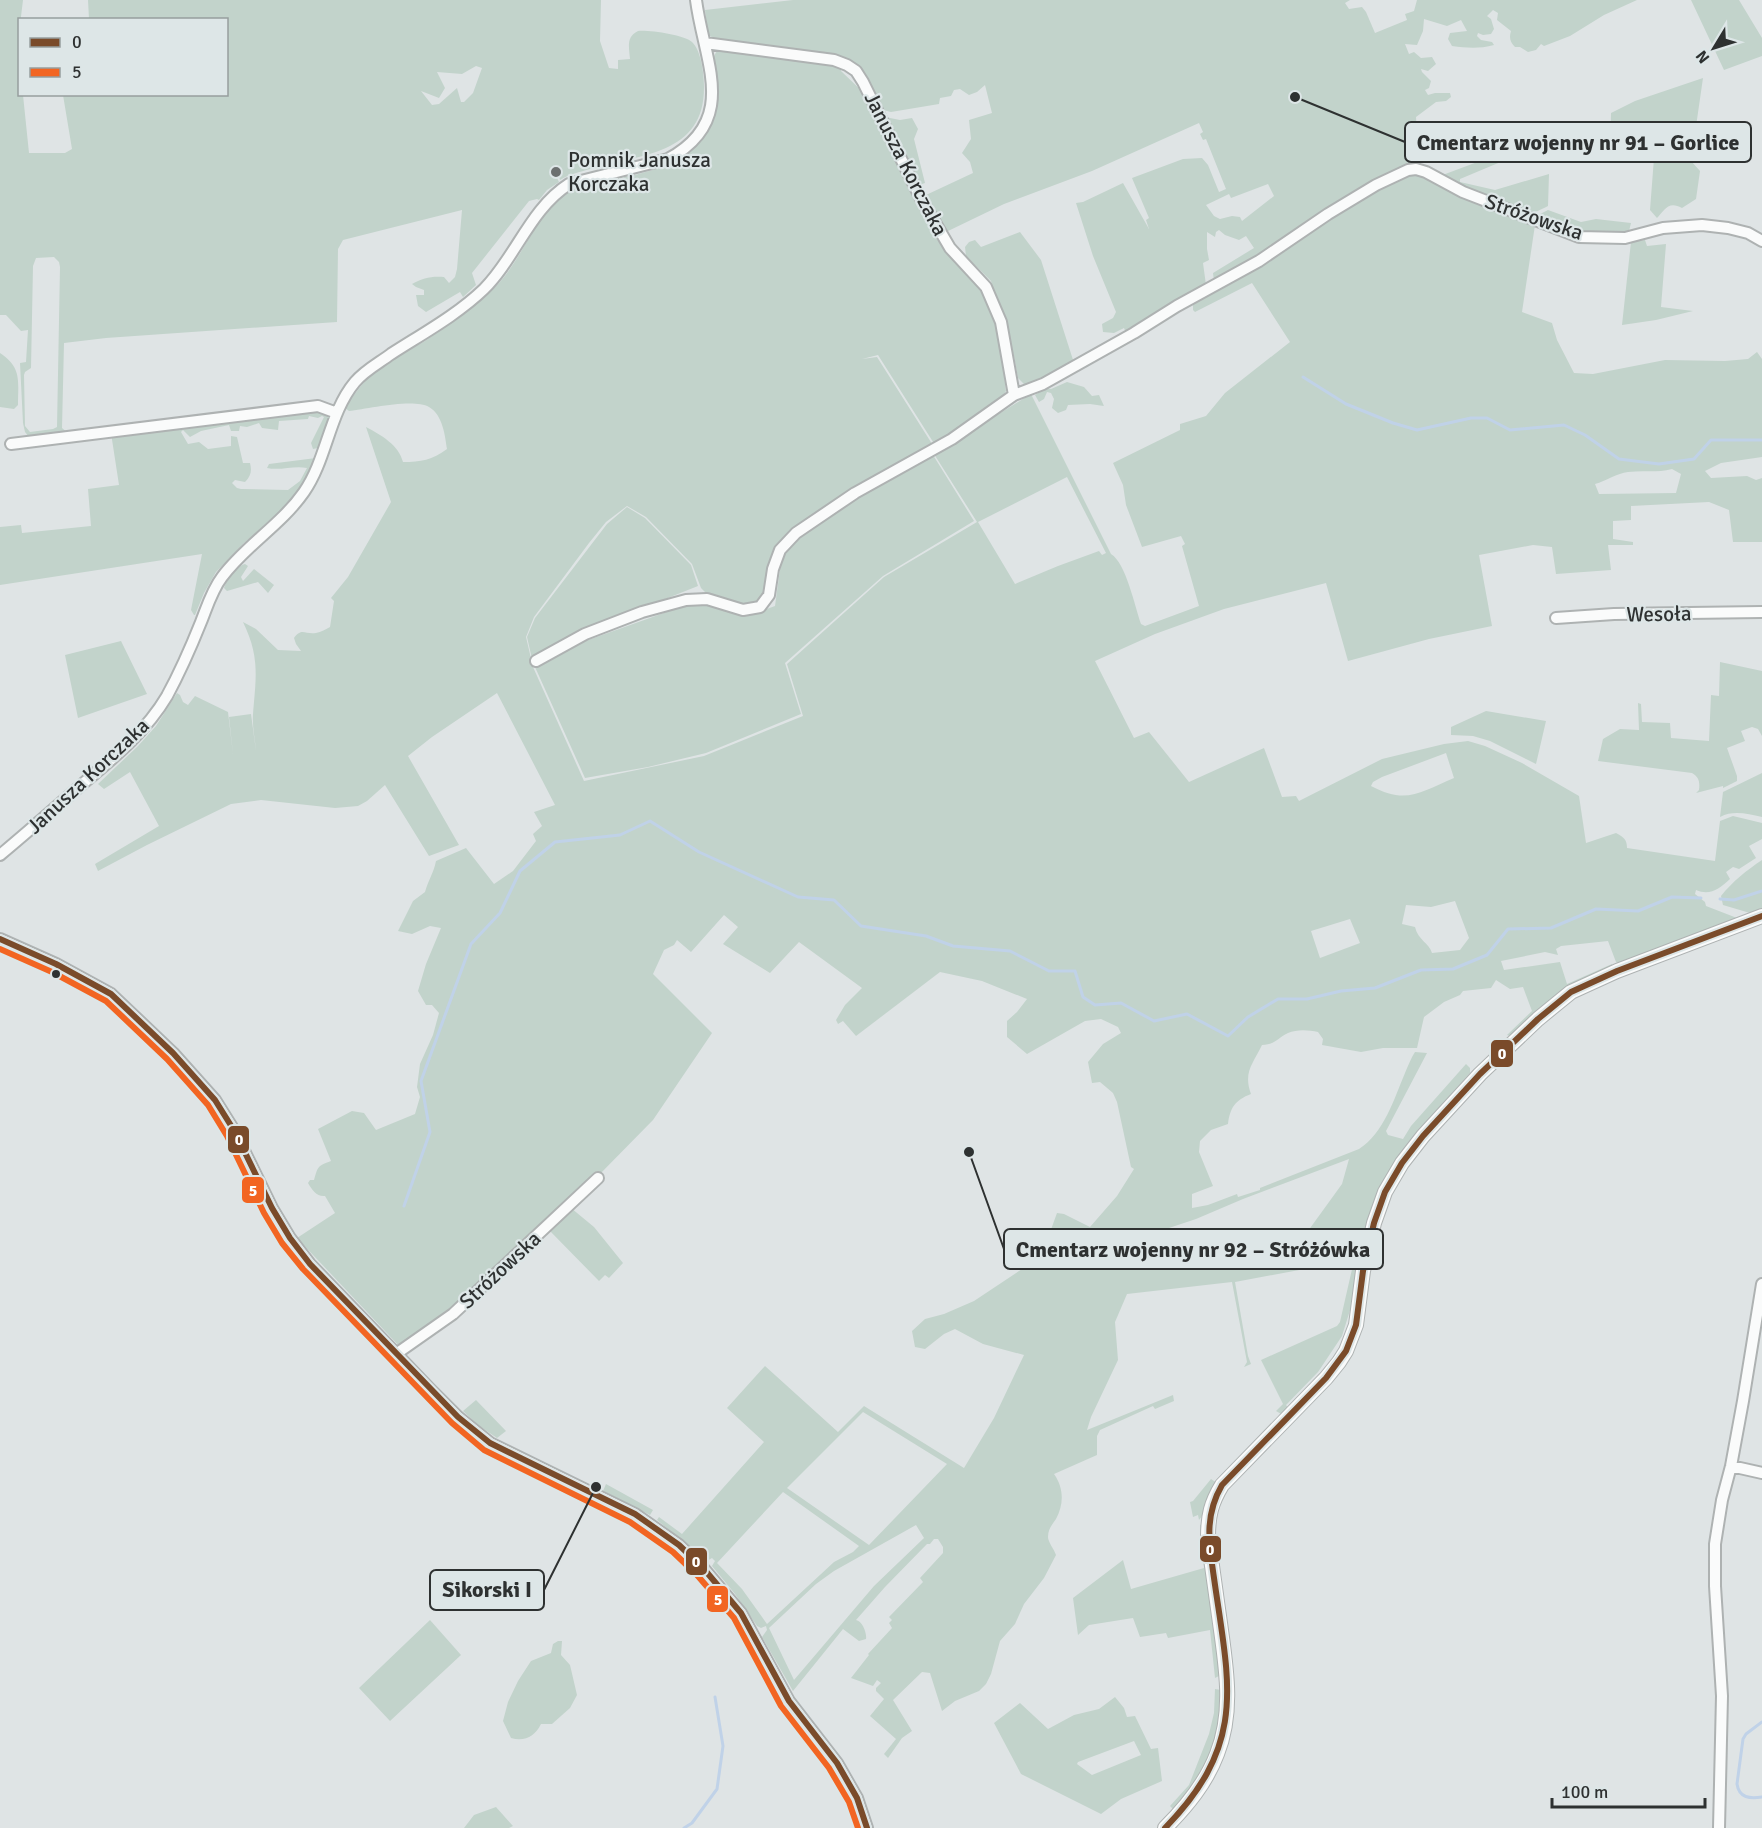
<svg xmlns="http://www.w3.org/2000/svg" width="1762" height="1828" font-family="Signika,sans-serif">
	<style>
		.green { fill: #c2d3cb; fill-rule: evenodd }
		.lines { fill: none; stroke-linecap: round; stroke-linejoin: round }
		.stream { stroke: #c0d2e8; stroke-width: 3 }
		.minor-casing { stroke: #aeb2b2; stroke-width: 14 }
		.major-casing { stroke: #aeb2b2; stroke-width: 16 }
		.minor { stroke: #fafbfb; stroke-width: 10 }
		.major { stroke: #fafbfb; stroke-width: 14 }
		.bus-1-casing { stroke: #dde6e7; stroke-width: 10 }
		.bus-2-casing { stroke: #dde6e7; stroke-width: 10 }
		.bus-1 { stroke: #7a4b2a; stroke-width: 6 }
		.bus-2 { stroke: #f26522; stroke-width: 6 }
		.poi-dot { fill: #6c7070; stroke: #dde6e7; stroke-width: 2 }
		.bus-dot { fill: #2e3131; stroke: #dde6e7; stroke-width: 2 }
		.labels { text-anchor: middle; stroke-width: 4.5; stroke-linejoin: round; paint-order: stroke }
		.poi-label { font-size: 21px; fill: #2e3131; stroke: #dde6e7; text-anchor: start }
		.street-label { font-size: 21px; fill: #2e3131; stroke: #dde6e7 }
		.leader { fill: none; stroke: #2e3131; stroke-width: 2 }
		.callout-dot { fill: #2e3131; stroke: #dde6e7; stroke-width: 2 }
		.callout { fill: #dde6e7; stroke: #2e3131; stroke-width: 2 }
		.callout-label { font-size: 22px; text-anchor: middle; font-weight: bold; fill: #2e3131 }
		.line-badge { stroke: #dde6e7; stroke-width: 2 }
		.badge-label { font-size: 16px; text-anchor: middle; font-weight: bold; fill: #fff }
	</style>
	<rect width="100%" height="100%" fill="#dfe4e5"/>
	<!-- green -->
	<path class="green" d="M0,0H23L18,41L20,94L23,95L29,153H65L72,149L63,95L226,94V20L89,19L88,0H601L600,41L609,68L618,69V60L630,59C629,47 626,37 638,31C650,30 684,35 692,42C701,50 704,74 704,86C705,155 641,154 590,169C580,172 569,174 560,180L557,170L554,172L559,182L547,190L539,200L537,199L529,201L472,273L476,285L463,297L460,292L426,312L418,306L416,295H424V290L416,287L412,284C423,278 431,276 444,277L449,283L455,277L457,269L462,210L343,240L338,249L337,322L106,338L64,343L62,428L68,433L30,438L25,432L23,423L20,363L26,362L28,330L21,331L6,315H0ZM476,66L482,68L473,93L464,102H461L457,88L439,104L432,105L421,91L439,98L445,88L437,72L462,74ZM54,257L59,262L60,267L57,427L53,429L30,432L25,426L24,375L25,372L31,368L33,266L36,258Z
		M793,0H1350L1345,3L1349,9L1362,7L1366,12L1375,33L1407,20L1405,14L1414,11L1417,0H1637L1604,15L1570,36L1544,46L1541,44L1536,50L1528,52L1520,47H1515C1510,42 1509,38 1511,31L1497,20L1498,13L1493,10L1487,16L1491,19L1494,29L1491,34L1483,35L1478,33L1477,36L1481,40L1492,42L1494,45C1479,49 1467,48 1452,46L1448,39L1450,33L1467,31L1461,20L1447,26L1424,19L1423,31L1417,45L1405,44L1409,54L1414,52L1421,58L1432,57L1436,64L1428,71L1421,69L1422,72L1431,81L1429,88L1425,90L1428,95L1435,93H1450L1451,97L1446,101L1436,102L1416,117C1416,134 1425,150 1411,165L1418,170L1535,225L1522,312L1552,323L1557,340L1574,373L1593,374L1665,360L1725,361L1748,359L1757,352L1762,359V457L1721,463L1705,471L1711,478L1747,476L1756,480L1762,478V542H1733L1729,510L1709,502L1631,506V520L1613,521V539L1633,542V545H1608L1611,570L1556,574L1552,547L1533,545L1479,555L1492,626L1429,639L1348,661L1326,583L1224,609L1155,634L1095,661L1134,738L1149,732L1189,782L1264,748L1282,797L1296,796L1299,801L1382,759L1444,744L1468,741L1485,746L1522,763L1579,796L1586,843L1616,833C1624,837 1627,840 1627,848L1715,861L1720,821L1733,816L1762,823V839L1749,846L1756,858L1739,869L1733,867L1726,872L1730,879C1719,889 1710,896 1696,890L1695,894L1705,902L1706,906L1737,918L1735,919L1620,964L1616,962L1608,941L1561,946L1556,949L1558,955L1545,952L1501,961L1504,970L1560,962L1567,984L1612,964V967L1512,1037L1507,1035L1532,1011L1523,987L1510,989L1496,980L1491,988L1463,991L1460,995L1444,1002L1424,1017L1417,1048H1383L1361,1052L1322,1045L1323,1039L1318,1032C1309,1030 1297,1029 1288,1033C1277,1038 1277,1044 1262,1045C1253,1064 1243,1072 1251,1094C1235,1100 1230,1108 1228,1124L1211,1130L1200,1141L1199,1152L1213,1186L1192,1194V1208L1208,1205L1237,1194L1238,1197L1260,1190V1188L1359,1149C1384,1133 1394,1099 1405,1073C1408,1066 1411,1058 1415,1052L1427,1053L1386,1131L1388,1135L1403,1139L1411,1126L1466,1064L1470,1068V1073L1406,1146L1384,1181L1366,1224L1351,1307L1342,1336L1318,1372L1286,1405L1289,1409L1283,1415L1276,1411L1283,1404L1261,1360L1337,1326L1340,1322L1355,1256L1347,1250L1310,1268L1235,1282L1248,1356L1251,1364L1244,1367L1247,1362L1232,1282L1127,1294L1115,1322L1118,1360L1091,1417L1087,1430L1173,1395L1174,1401L1155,1409L1153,1406L1100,1430L1097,1436V1455L1054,1474C1064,1488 1064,1504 1056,1519C1052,1525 1048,1529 1048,1537C1048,1542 1054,1549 1056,1555L1044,1578L1024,1604L1015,1624L1000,1641L991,1674L986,1684L979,1691L955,1701L942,1711L930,1673L922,1672L893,1700L912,1731L902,1738L888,1758L884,1754L896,1739L870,1716L884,1699L876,1691V1688L881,1683L877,1680L873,1686L851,1678L869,1655L868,1654L892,1628L889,1623L892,1620L889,1617L923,1582L920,1578L943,1553V1547L938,1539H934L930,1544H927L885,1587L856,1620C862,1621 867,1632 866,1639L859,1641L843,1629L793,1691L762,1637L767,1630L766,1626L761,1628L757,1626L735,1594L712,1566L715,1561L712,1558L707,1561L657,1520L659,1517L682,1534L764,1442L727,1408L765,1366L838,1432L864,1406L964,1468L994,1418L1024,1355L983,1344L955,1329L944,1334L925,1349L915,1347L912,1331L925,1319L944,1314L974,1301L1031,1263L1049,1235L1057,1213L1064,1214L1090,1227L1117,1196L1134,1169L1131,1167L1117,1102L1113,1093L1100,1082L1092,1083L1088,1062L1103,1044L1121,1033L1118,1027L1101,1019L1085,1021L1027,1054L1007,1037V1021L1017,1012L1027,999L982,981L940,972L856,1036L843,1021L838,1024L836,1020L845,1005L862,988L799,942L770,973L723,944L738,927L724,915L691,952L677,940L674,945L664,950L653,974L712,1033L653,1120L597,1177L467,1298L401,1348L297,1238L335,1213L325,1196C317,1197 312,1190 308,1183L310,1180H314C318,1167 317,1166 331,1161L318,1129L352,1111L364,1113L376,1130L415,1114L420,1097L417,1087L420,1064L433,1035L439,1013L432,1005H426L418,991L426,964L441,928L430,926L412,934L398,931L413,901L425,892C428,881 434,872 436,861L466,848L494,884L513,871L536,841L533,834L542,826L534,812L555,805L497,693L432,737L408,756L459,845L429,856L385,785L367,801L358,806L335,808L261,800L231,804L147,845L98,871L95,864L159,826L130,772L104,789L98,784L138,746L156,726L177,693L180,695L183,702L188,705L195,696L228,712L233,754L229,717L251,714L256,751C255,739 252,726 253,714C256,677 260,657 243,622L256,629L278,650L301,651L296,644L294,638C302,627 305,635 316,633C321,632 326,629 330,627L334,601L331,598L348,577L391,502L366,427C381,435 399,445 403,462C421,462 432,460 447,449C445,436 443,415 429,407C413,398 368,409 349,411L345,408C358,388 374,368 395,356C406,350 418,346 428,339C450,323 473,308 493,289C523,262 538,204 576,188C584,184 594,183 602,182C637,174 673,170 698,144C709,133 717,114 717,98C717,84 707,61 718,50H734L828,62L841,67V71L866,95L936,238C947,254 962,265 974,280C999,312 1001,352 1006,391L999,403L935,445L878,355L862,359L877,357L934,447L788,540L759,604L742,607L707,594L701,588L692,564L646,517L627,506L606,522L589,543L534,617L526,637L533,667L584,781L704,756L803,716L787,664L884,577L977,522L934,454L1031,394L1111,554C1126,563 1135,607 1141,624L1145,626L1199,606L1182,546L1185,544L1181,536L1142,547L1126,505L1123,485L1113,463L1180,430V424L1206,416L1225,393L1290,342L1252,283L1195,312L1193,310V301L1214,281L1213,273L1254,248L1246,236L1239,240L1225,235L1219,230L1216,232L1215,237L1207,232V249L1209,260L1203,263L1206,285L1126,333L1124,328L1114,333L1103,332L1102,324L1113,318L1116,312L1093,256L1076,203L1083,202L1123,183L1149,229L1146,220L1149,218L1132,178L1183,159L1202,158L1208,165L1219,192L1226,189L1206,139L1203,140L1200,134L1203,132L1199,123L1092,171L1004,204L946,232L926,195L973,173L970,162L962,153L971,139L969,120L992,113L985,85L977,92L969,95L960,89L954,90L951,96L940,98L939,104L891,112L883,110C875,90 868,74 850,62L714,39L708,34L705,10ZM1268,184L1274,196L1242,221L1240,217L1232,216L1220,219L1214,216L1206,205L1229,194L1231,198ZM1672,469L1681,474L1676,493L1599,494L1595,484C1606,481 1617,473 1628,472C1643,470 1657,473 1672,469ZM1067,477L1106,553L1102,555L1099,551L1058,566L1015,584L978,522ZM1446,753L1454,778C1421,792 1406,805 1371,786L1373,782L1382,777ZM1455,901L1469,938L1460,950L1432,953C1429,943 1418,940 1415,927L1402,924L1406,905L1431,907ZM1350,919L1360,943L1320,958L1311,931ZM1349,1159L1342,1184L1308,1231L1268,1247L1149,1266L1142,1239L1145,1236L1196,1219L1243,1199ZM863,1412L947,1464L869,1545L787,1488ZM783,1492L859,1546L853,1552L834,1562L767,1624L742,1589L717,1563ZM916,1525L924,1538L874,1586L794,1680L769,1628L816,1584L834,1571Z
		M1691,0H1739L1762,38V56L1724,70Z
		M1703,78L1691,161L1700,171L1696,199L1682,208C1668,200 1664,211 1657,218L1650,210L1654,158L1610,154L1611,113L1635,101Z
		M885,117L900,120L912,118L918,129L914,139L925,183L919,185Z
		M1559,137L1558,146L1503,161L1460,179V182L1495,190L1549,174L1548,206C1542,209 1533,214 1526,214C1506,213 1459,185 1440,176L1496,155Z
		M1548,210L1581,222L1596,219L1631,223L1628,235L1579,234L1534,217Z
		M1020,232L1041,260L1074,363L1027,387L1018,378L1014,356L991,281L966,256L965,247L969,242L975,240L981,247Z
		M1645,240L1647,246L1666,244L1661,307L1693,311L1656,320L1622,325L1631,242Z
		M0,353C22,368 18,380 18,405L14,409L0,407Z
		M1067,382L1084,387L1092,396L1099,395L1104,406L1090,404L1068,405L1066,410L1058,413L1052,408L1054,399L1051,393L1047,392L1044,399L1039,402L1035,395L1046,388L1051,389Z
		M308,409L330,414L331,418L318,448L313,449L311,443L324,417L322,416L318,418L309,416L308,419L279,421L278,430L262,428L259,423L247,427L240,426L239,431H231L229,425L201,431L190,437L183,430L181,432L188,444L199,442L208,449L231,446V436L237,437L243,463H250C252,471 251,476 245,482L235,480L232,483L237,488L241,489L288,490L300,481L307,468C294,465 281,471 267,468L269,464L316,458L305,482L292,501L244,543L216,572L204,593L195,615H194L191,610L202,554L0,585V527L21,525L22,533L91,526L88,489L119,485L111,433Z
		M933,455L974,521L883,576L785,663L801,714L706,753L648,767L585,778L535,667L577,644L675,609L693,605H708L748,616L775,606L782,555C791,542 807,531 821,522C857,497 895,476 933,455Z
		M627,507L645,518L691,565L698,586L562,640L532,659L527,637L535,618L607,524Z
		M245,564L248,566L241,577L243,581L254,569L274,585L268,593L258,582L227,591L224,588C227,579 237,566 245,564Z
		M121,641L147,694L78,718L65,655Z
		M1720,662L1762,671V736L1758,729L1752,727L1741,731L1745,741L1727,748L1737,776V781L1723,788V786L1696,793L1699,790C1700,782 1699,777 1692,773L1598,761L1603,739L1620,729L1639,730L1638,703L1641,704L1642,722L1670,723L1671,738L1709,741L1711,695L1719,696Z
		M1486,711L1546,721L1536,764L1490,741L1473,736L1451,735V727Z
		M1762,773V817C1747,814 1734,810 1720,817L1723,792Z
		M1762,860V909L1750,913L1723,905L1721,896C1732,882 1747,870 1762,860Z
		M571,1208L594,1227L623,1263L609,1278L605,1275L599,1281L549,1230Z
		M476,1400L506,1431L497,1438L478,1425L463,1411Z
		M1211,1479L1217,1483C1208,1494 1206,1513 1199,1520L1198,1515L1193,1517L1190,1502L1193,1501Z
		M606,1484L653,1510L650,1515L603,1491Z
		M1203,1524L1221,1675L1215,1678L1210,1630L1168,1638L1166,1633L1140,1637L1133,1618L1089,1625L1078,1635L1073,1598L1123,1560L1131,1589L1204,1568L1200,1525Z
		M430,1620L461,1655L390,1721L359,1688Z
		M558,1641H562L561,1655L570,1665L577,1695L570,1708L552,1724H541C535,1736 525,1742 511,1738L503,1721L508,1702L518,1681L531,1661L551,1653L553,1644Z
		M1215,1689L1221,1690C1227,1723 1200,1789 1173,1809L1170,1806L1189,1785L1209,1734L1214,1713Z
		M1115,1697L1124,1708L1127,1717L1135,1716L1151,1749L1158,1748L1162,1781L1121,1799L1101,1814L1021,1774L994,1723L1020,1703L1048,1729L1074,1715L1099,1709ZM1134,1741L1141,1755L1092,1775L1077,1764L1078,1762Z
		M496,1807L513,1826L509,1828H464L474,1815Z"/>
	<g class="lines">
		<!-- stream -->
		<path class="stream" d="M1303,377L1346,404L1393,423L1417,430L1471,418H1487L1510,430L1564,425L1585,435L1619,459L1659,464L1694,459L1711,440H1762
			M1720,899L1734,900L1762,891
			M404,1206L430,1132L421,1081L471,944L500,913L520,871L555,842L620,835L650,821L699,852L798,897L834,900L861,926L926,936L953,946L1010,951L1049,971H1075L1083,997L1095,1005L1121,1003L1154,1021L1187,1014L1228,1036L1248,1017L1278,999H1307L1341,991L1375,988L1421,970L1453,969L1487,955L1508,929L1551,928L1596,909L1638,911L1672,897L1701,898
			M1762,1722L1746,1734L1743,1739L1737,1784C1739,1798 1750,1799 1762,1797
			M684,1828L692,1823L717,1789L723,1746L715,1697"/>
		<defs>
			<path id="minor" d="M705,43L834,60L847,65L856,71L863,82L919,195L950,248L986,287L1001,322L1014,395
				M11,444L318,406L337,413
				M1556,618L1614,614L1762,612
				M536,661L585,634L642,612L686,600L707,599L743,610L760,607L769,595L773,569L780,550L796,533L855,493L952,439L1014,395L1043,384L1134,333L1177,306L1259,261L1328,214L1376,185L1408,170L1416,169L1426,172L1463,192L1579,237L1625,238L1663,228L1702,225L1728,228L1748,233L1762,241
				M0,855C29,831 57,806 86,781C116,756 147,730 167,696C180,672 191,647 201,622C207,607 212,590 222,577C246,545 281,525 304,492C327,459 329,413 355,382C365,370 379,363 391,354C422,334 457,315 484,289C516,257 530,209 569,184L668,159C740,120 704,62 696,0
				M0,939L56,964L111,994L173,1053L215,1100L235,1132L272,1208L290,1238L310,1264L430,1389L458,1417L490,1443L635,1514L679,1545L704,1569L741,1613L789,1701L837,1763L857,1798L867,1828
				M396,1354L453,1314L598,1178
				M1731,1466L1762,1473
				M1719,1828L1722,1696L1715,1586V1544L1722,1500L1731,1466L1743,1401L1762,1284"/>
			<path id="major" d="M1165,1828C1187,1806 1206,1783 1217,1754C1234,1711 1226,1667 1220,1623C1216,1594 1212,1566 1208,1537C1208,1516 1211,1503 1222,1485L1326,1378L1339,1362L1346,1351L1356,1325L1363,1271L1374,1223L1385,1192L1402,1163L1423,1136L1480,1074L1538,1019L1571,992L1617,971L1762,916"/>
		</defs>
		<!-- minor casing -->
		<use href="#minor" class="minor-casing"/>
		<!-- major casing -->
		<use href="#major" class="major-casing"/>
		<!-- minor -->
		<use href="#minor" class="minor"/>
		<!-- major -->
		<use href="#major" class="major"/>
		<defs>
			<path id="bus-1" d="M0,939L56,964L111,994L173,1053L215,1100L235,1132L272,1208L290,1238L310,1264L458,1417L490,1443L635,1514L679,1545L704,1569L741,1613L789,1701L837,1763L857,1798L867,1828
				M1165,1828C1248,1743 1229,1684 1214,1578C1209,1544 1204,1516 1222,1485L1326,1378L1346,1351L1356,1325L1363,1271L1374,1223L1385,1192L1402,1163L1423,1136L1480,1074L1538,1019L1571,992L1617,971L1762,916"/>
			<path id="bus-2" d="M0,949L52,972L106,1001L167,1059L208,1105L227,1136L264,1213L282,1243L303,1269L452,1423L484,1450L630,1522L673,1552L697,1575L734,1618L781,1706L829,1768L849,1802L858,1828"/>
		</defs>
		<!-- bus-1 casing -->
		<use href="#bus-1" class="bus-1-casing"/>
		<!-- bus-2 casing -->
		<use href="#bus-2" class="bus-2-casing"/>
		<!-- bus-1 -->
		<use href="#bus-1" class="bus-1"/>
		<!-- bus-2 -->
		<use href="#bus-2" class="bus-2"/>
	</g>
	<!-- markers -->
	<circle class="poi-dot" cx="556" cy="172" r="6"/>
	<circle class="bus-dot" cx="56" cy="974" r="5"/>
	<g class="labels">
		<!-- poi labels -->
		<g class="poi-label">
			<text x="568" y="167">Pomnik Janusza<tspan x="568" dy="24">Korczaka</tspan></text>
		</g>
		<!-- street labels -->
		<g class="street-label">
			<text transform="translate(906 164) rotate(63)" y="7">Janusza Korczaka</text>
			<text transform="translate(1534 217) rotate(19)" y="7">Stróżowska</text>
			<text transform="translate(1659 614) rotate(-1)" y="7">Wesoła</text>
			<text transform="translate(88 776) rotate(-43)" y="7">Janusza Korczaka</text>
			<text transform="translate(500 1270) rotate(-43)" y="7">Stróżowska</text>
		</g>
	</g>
	<!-- callouts -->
	<path class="leader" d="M1295 97L1405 142M969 1152L1004 1249M596 1487L544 1590"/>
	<g class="callout-dot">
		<circle cx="1295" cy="97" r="6"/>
		<circle cx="969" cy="1152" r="6"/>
		<circle cx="596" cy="1487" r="6"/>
	</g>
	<g class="callout">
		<rect x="1405" y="122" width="346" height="40" rx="6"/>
		<rect x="1004" y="1229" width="379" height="40" rx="6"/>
		<rect x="430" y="1570" width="114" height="40" rx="6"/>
	</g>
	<g class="callout-label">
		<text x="1578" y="150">Cmentarz wojenny nr 91 – Gorlice</text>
		<text x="1193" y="1257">Cmentarz wojenny nr 92 – Stróżówka</text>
		<text x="487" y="1597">Sikorski I</text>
	</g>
	<g class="line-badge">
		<rect x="1490" y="1039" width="24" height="29" rx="6" fill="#7a4b2a"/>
		<rect x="227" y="1125" width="23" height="29" rx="6" fill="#7a4b2a"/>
		<rect x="241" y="1176" width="24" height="28" rx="6" fill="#f26522"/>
		<rect x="1199" y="1535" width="23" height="28" rx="6" fill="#7a4b2a"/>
		<rect x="685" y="1547" width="23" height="29" rx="6" fill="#7a4b2a"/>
		<rect x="706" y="1585" width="23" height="28" rx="6" fill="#f26522"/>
	</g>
	<g class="badge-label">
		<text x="1502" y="1059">0</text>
		<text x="239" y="1145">0</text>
		<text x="253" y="1196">5</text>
		<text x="1210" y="1555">0</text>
		<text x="696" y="1567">0</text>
		<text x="718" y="1605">5</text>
	</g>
	<!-- legend -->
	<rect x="18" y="18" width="210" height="78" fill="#dde6e7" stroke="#979e9e" stroke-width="1.5"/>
	<rect x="30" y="38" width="30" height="9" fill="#7a4b2a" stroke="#979e9e" stroke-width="1.5"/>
	<text x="72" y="48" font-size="18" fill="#2e3131">0</text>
	<rect x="30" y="68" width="30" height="9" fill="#f26522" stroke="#979e9e" stroke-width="1.5"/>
	<text x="72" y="78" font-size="18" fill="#2e3131">5</text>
	<!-- north arrow -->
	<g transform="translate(1714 48) rotate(232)" stroke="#dde6e7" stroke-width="4.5" paint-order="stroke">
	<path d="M0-4.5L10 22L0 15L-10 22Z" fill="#2e3131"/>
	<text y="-9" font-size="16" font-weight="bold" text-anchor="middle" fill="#2e3131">N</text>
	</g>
	<!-- scale -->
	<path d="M1552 1798v9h153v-9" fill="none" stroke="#2e3131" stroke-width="3"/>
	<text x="1561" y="1798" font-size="18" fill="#2e3131" stroke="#dde6e7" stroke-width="4.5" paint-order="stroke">100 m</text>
</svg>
